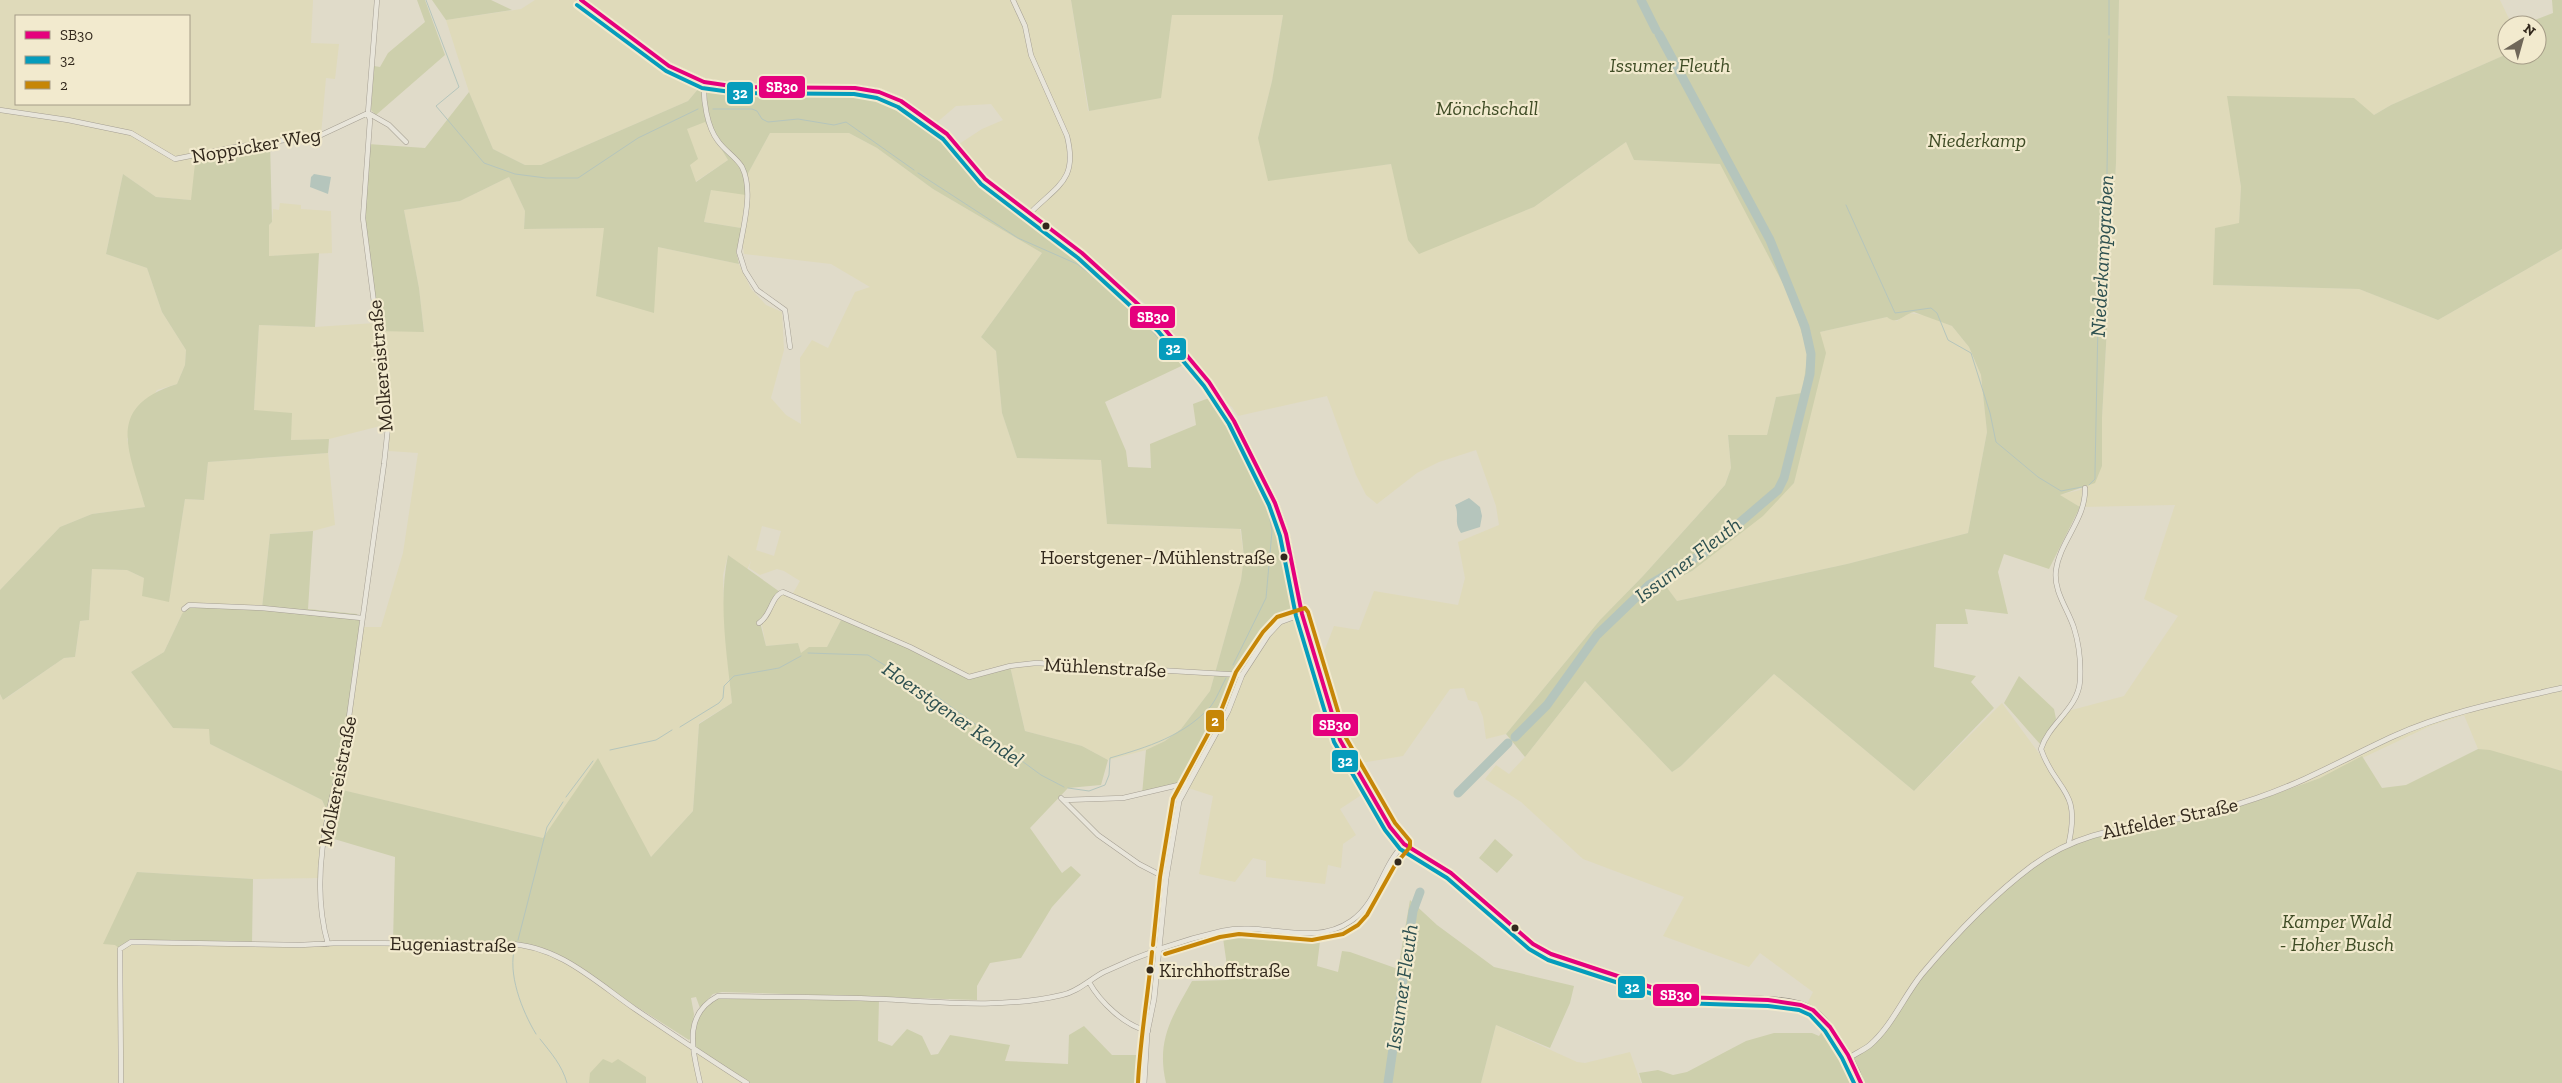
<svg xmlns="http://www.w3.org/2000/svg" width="2562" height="1083" font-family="'Zilla Slab',serif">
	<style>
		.farmland { fill: #dfdaba; fill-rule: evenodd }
		.green { fill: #cdcfac; fill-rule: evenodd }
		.water { fill: #b5c5bc }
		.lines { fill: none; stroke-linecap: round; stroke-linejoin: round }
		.stream { stroke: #b5c5bc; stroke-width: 1 }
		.river { stroke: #b5c5bc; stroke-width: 9 }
		.minor-casing { stroke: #a59f93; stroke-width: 5.5 }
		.tertiary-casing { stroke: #a59f93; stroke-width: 6 }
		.secondary-casing { stroke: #948f83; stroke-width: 7 }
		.minor { stroke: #e8e5da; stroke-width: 4.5 }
		.tertiary { stroke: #e8e5da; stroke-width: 5 }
		.secondary { stroke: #e8e5da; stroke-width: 5.5 }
		.bus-1-casing { stroke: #f2eace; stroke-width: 8 }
		.bus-2-casing { stroke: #f2eace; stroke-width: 8 }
		.bus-3-casing { stroke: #f2eace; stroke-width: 8 }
		.bus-1 { stroke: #e5007d; stroke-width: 4 }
		.bus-2 { stroke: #059cbc; stroke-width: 4 }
		.bus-3 { stroke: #c68607; stroke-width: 4 }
		.bus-dot { fill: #32281c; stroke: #f2eace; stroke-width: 2 }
		.labels { text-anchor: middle; stroke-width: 4.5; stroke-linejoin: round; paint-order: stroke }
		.bus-label { font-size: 19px; fill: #32281c; stroke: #f2eace; text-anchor: end }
		.park-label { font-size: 20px; font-style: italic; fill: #3f4c25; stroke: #f2eace }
		.street-label { font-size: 20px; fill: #32281c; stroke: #f2eace }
		.water-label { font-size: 21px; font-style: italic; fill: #2d5050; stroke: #f2eace }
		.line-badge { stroke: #f2eace; stroke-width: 2 }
		.badge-label { font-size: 14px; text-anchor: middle; font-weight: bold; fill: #fff }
	</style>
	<rect width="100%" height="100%" fill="#e0dbc9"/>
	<!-- farmland -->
	<path class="farmland" d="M0,0H313L311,43L339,44L335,79L326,78L321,135L235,147L191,200L156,197L123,174L106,254L147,268L162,312L186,350L185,365L177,384L157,390L127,439L145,507L92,514L60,527L0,590ZM16,16H189V104H16Z
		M535,0H1071L1088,111L1160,98L1172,15H1283L1272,81L1258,138L1335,171L1391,164L1398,190L1480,228L1534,207L1626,142L1635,160L1720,163L1791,299L1808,353L1802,394L1776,397L1767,435H1728L1731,468L1725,485L1643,576L1600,620L1506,734L1486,739L1483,717L1477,702L1468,700L1464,688L1450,689L1403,756L1355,764L1320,662L1334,626L1359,630L1374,591L1458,605L1465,578L1458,542L1499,525L1496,506L1476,450L1439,462L1417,473L1377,504L1366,495L1356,475L1327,396L1238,416L1232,407L1217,395L1168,327L1149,307L1071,239L1030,213L988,179L959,144L982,129L1003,120L991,104L956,106L935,124L704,82L688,101L541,165H525L493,149L469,92L446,20L521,9Z
		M2119,0H2500L2512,25H2507V54L2391,105L2374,115L2228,96L2241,187L2239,224L2215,229L2214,285L2359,289L2438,320L2562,249V771L2490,751L2478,749L2464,715L2430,726L2320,778L2245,805L2178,816L2099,834L1902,1003L1870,1045L1853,1055L1826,1028L1820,1016L1806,1006L1813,992L1760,953L1749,967L1663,936L1684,897L1583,859L1521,802L1485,779L1496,765L1509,774L1525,757L1585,681L1672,772L1681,766L1774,674L1914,791L2002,703L2049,767L2043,749L2045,741L2068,711L2124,696L2178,616L2144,599L2175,505L2080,507L2059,495L2080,490L2102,466V418L2116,163Z
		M705,121L728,160L695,182L690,164L687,129Z
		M770,133H849L877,148L933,189L1042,253L981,337L996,351L1002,413L1017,458L1101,460L1107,524L1240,529L1244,557L1241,580L1210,691L1181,729L1165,741L1146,750L1108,760L1082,746L1025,731L1010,666L969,677L792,595L800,581L784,571L777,569L760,575L749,568L751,561L747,570L728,555L723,575L725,635L732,703L699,723L693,811L651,857L628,816L543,838L333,788L361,627H381L403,553L418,453L389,451V418L378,331H424L419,288L404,210L460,201L509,177L525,211L524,229L605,228L596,296L658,247L739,264L751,289L766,305L782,312L784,350L771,398L786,415L801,424L800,358L812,340L828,348L855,292L870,287L831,264L744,254L741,228L704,222L711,189L745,179ZM762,526L781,531L774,556L756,550Z
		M280,203L301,205V209L331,211L332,253L269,256V225L272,222L273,209L279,210Z
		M1909,313L1924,315L1952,326L1969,347L1981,375L1987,432L1968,533L1847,564L1677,601L1664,585L1692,571L1794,483L1820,332L1887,317L1897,321Z
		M375,323L384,425L329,439L291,440L254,410L259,325L315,327Z
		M328,453L335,525L313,531L270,534L262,608L182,614L164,652L131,672L173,728L210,729V744L322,800L327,811L321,878L253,879L137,872L131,942L508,944L555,955L693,1047L700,1083H0V694L3,700L8,697L64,658L75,657L80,621L89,620L92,569L127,570L144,578L169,601L185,499L204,500L208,462Z
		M780,594H784L841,620L827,647L801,653L798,643L766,646L762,625L760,623L767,619Z
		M1302,614L1340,740L1369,790L1340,809L1356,835L1343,844L1341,868L1328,865L1325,884L1266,877V861L1253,858L1235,882L1199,874L1213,796L1185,787L1242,675L1280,622Z
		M1496,1025L1577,1062L1585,1063L1630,1052L1641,1083H1481Z
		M696,1052L743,1083H703Z"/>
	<!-- green -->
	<path class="green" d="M417,0H425L445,55L376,115L371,110L374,66L380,67L388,53L425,22Z
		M432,0H491L512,10L446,20Z
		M1071,0H2119L2116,163L2102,418V466L2095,483L2060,495L2080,507L2049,569L2004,554L1998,572L2008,614L1965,609L1968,624H1936L1934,667L1976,676L1971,682L1994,708L1914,791L1774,674L1681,766L1672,772L1585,681L1525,757L1506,734L1600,620L1643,576L1725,485L1731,468L1728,435H1767L1776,397L1802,393L1808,353L1791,299L1720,164L1634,160L1626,142L1534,207L1419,254L1408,240L1391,164L1268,181L1258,138L1272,81L1283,15H1172L1161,98L1089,111ZM1914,312L1952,326L1969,347L1981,375L1987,432L1968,533L1847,564L1677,601L1665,585L1692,571L1763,516L1794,483L1826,353L1820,332L1887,317C1898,326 1903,314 1914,312Z
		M2552,0H2562V249L2438,320L2359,289L2213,285L2215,228L2239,223L2241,187L2227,96L2354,98L2374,115L2391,105L2507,54L2537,55V25H2522L2553,13Z
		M704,82L721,85L855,88L890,96L935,124L988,179L1129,294L1192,361L1105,402L1126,451L1128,467L1151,468L1150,444L1196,425L1193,404L1217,395L1275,503L1286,534L1302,614L1280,622L1242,675L1228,711L1187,783L1142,795L1146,750L1165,741L1181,729L1210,691L1241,580L1244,557L1241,529L1107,524L1101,460L1017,458L1002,413L996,351L981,337L1042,253L933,189L877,148L849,133H770L745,179L746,195L711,190L704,222L741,228L743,231L736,251L739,264L658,247L654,313L596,296L604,228L524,229L525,211L509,177L460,201L404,210L419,288L424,332L378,331L363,218L368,144L425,148L469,92L493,149L525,165H541L688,101ZM705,122L728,160L696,182L690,165L698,159L687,129Z
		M270,142L272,222L269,225V256L319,253L315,327L259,325L254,410L292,413L291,440L329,439L328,453L208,462L204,500L185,499L169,602L142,596L144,578L127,570L92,569L89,620L80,621L75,657L64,658L3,700L0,694V590L60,527L92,514L145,507C129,450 104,407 177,384L185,365L186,350L162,312L147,268L106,254L123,174L156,197L191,200L196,154Z
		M313,531L308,609L357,614L361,627L344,753L334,788L543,838L598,758L651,857L693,811L699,724L732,703C727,655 718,603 728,555L780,592L760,622L766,646L798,643L801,653L809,647H827L841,620L910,647L969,677L1010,666L1025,731L1082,746L1108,760L1101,785L1068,788L1030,828L1062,873L1071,866L1081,875L1052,907L1021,958L990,963L977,986V1000L722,992L713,994L700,1008L696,997L691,998L694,1014L691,1038L689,1040L634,1005L633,1007L555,955L533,946L393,943L395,857L324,836L327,811L322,800L210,744L209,729L173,728L131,672L164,652L182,614L189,605L262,608L270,534Z
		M2019,676L2054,709L2056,719L2040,744L2004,703Z
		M2478,749L2490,750L2562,771V1083H1642L1639,1073L1658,1070L1673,1075L1687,1072L1746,1041L1774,1033H1812L1819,1036L1827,1024L1849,1058L1870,1045L1929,965L2010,884L2054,852L2087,838L2161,822L2178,816L2245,805L2320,778L2362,756L2382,788L2406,785Z
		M1495,839L1513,855L1497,873L1479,858Z
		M137,872L253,879L252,945L132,942L120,949L115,945L103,944Z
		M1410,900L1437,925L1494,967L1574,986L1570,1003L1550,1048L1496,1025L1481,1083H1166C1156,1040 1172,1017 1192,981L1229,980L1222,931L1240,928L1321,933L1317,966L1338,972L1342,951L1350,952L1398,969Z
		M718,996L879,999L878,1041L892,1046L907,1029L922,1036L931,1055L938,1054L950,1035L1010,1045L1005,1061L1068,1064L1069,1035L1084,1026L1112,1055H1146L1144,1083H747L693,1047L697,1013Z
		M603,1059L612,1063L618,1059L646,1077V1083H589L590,1073Z"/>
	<!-- water -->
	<path class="water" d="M314,174L331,177L328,194L310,187L311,177Z
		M1469,498L1480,507L1482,516L1480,527L1461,533C1453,521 1460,516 1455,505Z"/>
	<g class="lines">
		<!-- stream -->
		<path class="stream" d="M426,0L459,87L436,106L484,163L515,174L546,178H578L638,138L698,109
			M2109,35V0
			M713,109H752L757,111L762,119L768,122L798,119L834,125L846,122L914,170
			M918,173L1018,238L1077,264L1124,300L1185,368
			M1846,205L1895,313L1931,308L1937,313L1948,340L1971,353L1990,413L1996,442L2038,477L2061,491L2082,487
			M1220,414L1247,459L1269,514L1272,531L1266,598L1233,665
			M2089,485L2095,479V472L2098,322L2104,275L2106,238L2109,39
			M808,653L868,655L936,696L978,726L992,739L1041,775L1064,787
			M680,727L719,703L723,698L724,686L734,676L779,668L801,656
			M610,750L656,740L672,730
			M1068,788L1089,791L1105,785L1109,775L1110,758C1148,747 1184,736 1211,706C1217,698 1221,687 1226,678
			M566,797L593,761
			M518,940L547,827L563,802
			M515,947C507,973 522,1011 536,1034
			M540,1039C551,1053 562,1065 567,1083"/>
		<!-- river -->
		<path class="river" d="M1641,0L1656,30
			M1515,737L1547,705L1597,635L1649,585L1704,553L1778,490L1784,478L1810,374L1811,354L1805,327L1770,240L1659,34
			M1458,793L1508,743
			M1388,1083L1413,911L1420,892"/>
		<defs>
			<path id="minor" d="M1013,0L1025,26L1031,55L1067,136C1078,180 1058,185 1030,213
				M704,82C703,100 707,127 718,141C725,151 736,157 742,167C754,191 743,227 739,252L745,271L757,290L785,310L790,347
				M0,110L68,120L131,133L175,159L235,147L321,135L368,113
				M368,113L389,125L406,142
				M184,609L189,605L262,608L362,618
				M759,623C771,616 771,596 783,592L910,647L969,677L1010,666L1036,663L1242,675
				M1061,798L1098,835L1139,864L1166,878
				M1064,800L1123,798L1187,783
				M2069,842C2081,788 2055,791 2041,749C2049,723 2078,709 2080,681C2081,664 2079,644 2074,628C2068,609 2053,591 2056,570C2060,541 2086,519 2085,488
				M328,944C310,882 326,813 344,753L384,464L389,418L363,218L370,120L368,113L377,0
				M1089,982C1100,1002 1125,1026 1148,1031
				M121,1083L120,949L131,942L300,945L338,943L508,944C558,945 596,982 635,1009C672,1034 709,1059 747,1083
				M700,1083C693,1050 682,1015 718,996C772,997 827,997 881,999C940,1002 1003,1009 1062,995C1078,992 1090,979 1104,972C1142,954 1182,940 1222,931C1265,921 1312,948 1351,921C1378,903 1381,867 1404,844"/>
			<path id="tertiary" d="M1849,1058C1856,1053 1864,1050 1870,1045C1892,1026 1904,996 1922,974C1954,936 1992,896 2032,866C2073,836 2111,830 2160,822C2193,817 2226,809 2257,798C2305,782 2348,757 2394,736C2447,712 2505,701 2562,688
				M1144,1083L1147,1033L1154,999L1166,878L1179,801L1228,711L1242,675L1268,635L1280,622L1302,614"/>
			<path id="secondary" d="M581,0L669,66L704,82L738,87L855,88L879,92L901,101L947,134L985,179L1082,253L1163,327L1209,382L1234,421L1275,503L1286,534L1302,614L1340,740L1390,827L1404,844L1451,873L1533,944L1551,954L1681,997C1716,1003 1785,992 1813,1010C1824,1018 1831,1028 1838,1039C1847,1052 1856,1068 1861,1083"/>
		</defs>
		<!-- minor casing -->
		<use href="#minor" class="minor-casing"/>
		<!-- tertiary casing -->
		<use href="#tertiary" class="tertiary-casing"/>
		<!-- secondary casing -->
		<use href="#secondary" class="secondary-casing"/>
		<!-- minor -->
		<use href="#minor" class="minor"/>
		<!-- tertiary -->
		<use href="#tertiary" class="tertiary"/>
		<!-- secondary -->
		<use href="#secondary" class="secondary"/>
		<defs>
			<path id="bus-1" d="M581,0L669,66L704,82L738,87L855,88L879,92L901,101L947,134L985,179L1082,253L1163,327L1209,382L1234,421L1275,503L1286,534L1302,614L1340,740L1390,827L1404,844L1451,873L1533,944L1551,954L1681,997L1768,1000L1801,1005L1813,1010L1830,1027L1848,1055L1861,1083"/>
			<path id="bus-2" d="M577,5L666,71L702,88L738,93L854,94L877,98L898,107L943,139L981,184L1078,258L1158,331L1204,386L1229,424L1269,505L1280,536L1296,616L1334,742L1385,830L1400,849L1447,878L1529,949L1548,960L1680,1003L1768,1006L1799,1010L1810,1015L1825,1031L1842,1058L1854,1083"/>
			<path id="bus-3" d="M1153,945L1160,877L1173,799L1222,708L1236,672L1263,632L1277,617L1305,608L1308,612L1346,738L1395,823L1410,841V847L1395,865L1367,915L1358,925L1343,934L1312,940L1239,934L1220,937L1165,954
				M1138,1083C1140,1039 1148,996 1152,952"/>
		</defs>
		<!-- bus-1 casing -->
		<use href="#bus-1" class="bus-1-casing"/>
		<!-- bus-2 casing -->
		<use href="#bus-2" class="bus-2-casing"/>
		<!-- bus-3 casing -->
		<use href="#bus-3" class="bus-3-casing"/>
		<!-- bus-1 -->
		<use href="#bus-1" class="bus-1"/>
		<!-- bus-2 -->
		<use href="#bus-2" class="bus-2"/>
		<!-- bus-3 -->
		<use href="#bus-3" class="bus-3"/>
	</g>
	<!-- markers -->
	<g class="bus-dot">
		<circle cx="1046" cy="226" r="4.5"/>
		<circle cx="1284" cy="557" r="4.5"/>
		<circle cx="1398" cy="862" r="4.5"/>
		<circle cx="1515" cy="928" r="4.5"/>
		<circle cx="1150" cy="970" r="4.5"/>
	</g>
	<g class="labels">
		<!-- bus labels -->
		<g class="bus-label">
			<text x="1275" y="564">Hoerstgener−/Mühlenstraße</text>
			<text x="1159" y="977" text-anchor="start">Kirchhoffstraße</text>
		</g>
		<!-- park labels -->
		<g class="park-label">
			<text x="1670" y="72">Issumer Fleuth</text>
			<text x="1487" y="115">Mönchschall</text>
			<text x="1977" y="147">Niederkamp</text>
			<text x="2337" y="928">Kamper Wald<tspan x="2337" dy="23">- Hoher Busch</tspan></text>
		</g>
		<!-- street labels -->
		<g class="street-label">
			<text transform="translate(256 145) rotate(-10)" y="7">Noppicker Weg</text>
			<text transform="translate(380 366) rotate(-95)" y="7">Molkereistraße</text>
			<text transform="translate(1105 667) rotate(3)" y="7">Mühlenstraße</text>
			<text transform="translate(337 781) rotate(-79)" y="7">Molkereistraße</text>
			<text transform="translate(2170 818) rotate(-12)" y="7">Altfelder Straße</text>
			<text transform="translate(453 944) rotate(1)" y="7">Eugeniastraße</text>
		</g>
		<!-- water labels -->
		<g class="water-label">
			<text transform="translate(2102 256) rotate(-87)" y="7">Niederkampgraben</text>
			<text transform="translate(1688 560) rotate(-37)" y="7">Issumer Fleuth</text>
			<text transform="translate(953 714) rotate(35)" y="7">Hoerstgener Kendel</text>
			<text transform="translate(1402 987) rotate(-82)" y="7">Issumer Fleuth</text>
		</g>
	</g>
	<g class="line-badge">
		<rect x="758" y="75" width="48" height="24" rx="5" fill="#e5007d"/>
		<rect x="726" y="81" width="28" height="24" rx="5" fill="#059cbc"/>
		<rect x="1129" y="305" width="47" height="24" rx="5" fill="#e5007d"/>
		<rect x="1158" y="337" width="29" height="24" rx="5" fill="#059cbc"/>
		<rect x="1205" y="709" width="20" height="24" rx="5" fill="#c68607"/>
		<rect x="1312" y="713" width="47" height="24" rx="5" fill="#e5007d"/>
		<rect x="1331" y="749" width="28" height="24" rx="5" fill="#059cbc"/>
		<rect x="1617" y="975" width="29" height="24" rx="5" fill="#059cbc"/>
		<rect x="1652" y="983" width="48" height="24" rx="5" fill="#e5007d"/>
	</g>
	<g class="badge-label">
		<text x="782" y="92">SB30</text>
		<text x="740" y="98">32</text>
		<text x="1153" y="322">SB30</text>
		<text x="1173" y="353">32</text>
		<text x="1215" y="726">2</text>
		<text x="1335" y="730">SB30</text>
		<text x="1345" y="766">32</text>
		<text x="1632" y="992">32</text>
		<text x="1676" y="1000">SB30</text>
	</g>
	<!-- legend -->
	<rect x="15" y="15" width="175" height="90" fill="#f2eace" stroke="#a59c87"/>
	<rect x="25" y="31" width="25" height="8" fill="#e5007d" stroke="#a59c87"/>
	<text x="60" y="40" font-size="15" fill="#32281c">SB30</text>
	<rect x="25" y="56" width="25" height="8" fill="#059cbc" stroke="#a59c87"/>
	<text x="60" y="65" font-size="15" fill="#32281c">32</text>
	<rect x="25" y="81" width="25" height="8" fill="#c68607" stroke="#a59c87"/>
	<text x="60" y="90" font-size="15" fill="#32281c">2</text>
	<!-- north arrow -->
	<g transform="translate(2522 40) rotate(37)"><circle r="24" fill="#f2eace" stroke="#a59c87"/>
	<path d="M0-4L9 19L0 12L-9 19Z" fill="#6f6759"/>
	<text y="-8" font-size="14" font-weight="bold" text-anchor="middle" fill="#32281c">N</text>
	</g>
</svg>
